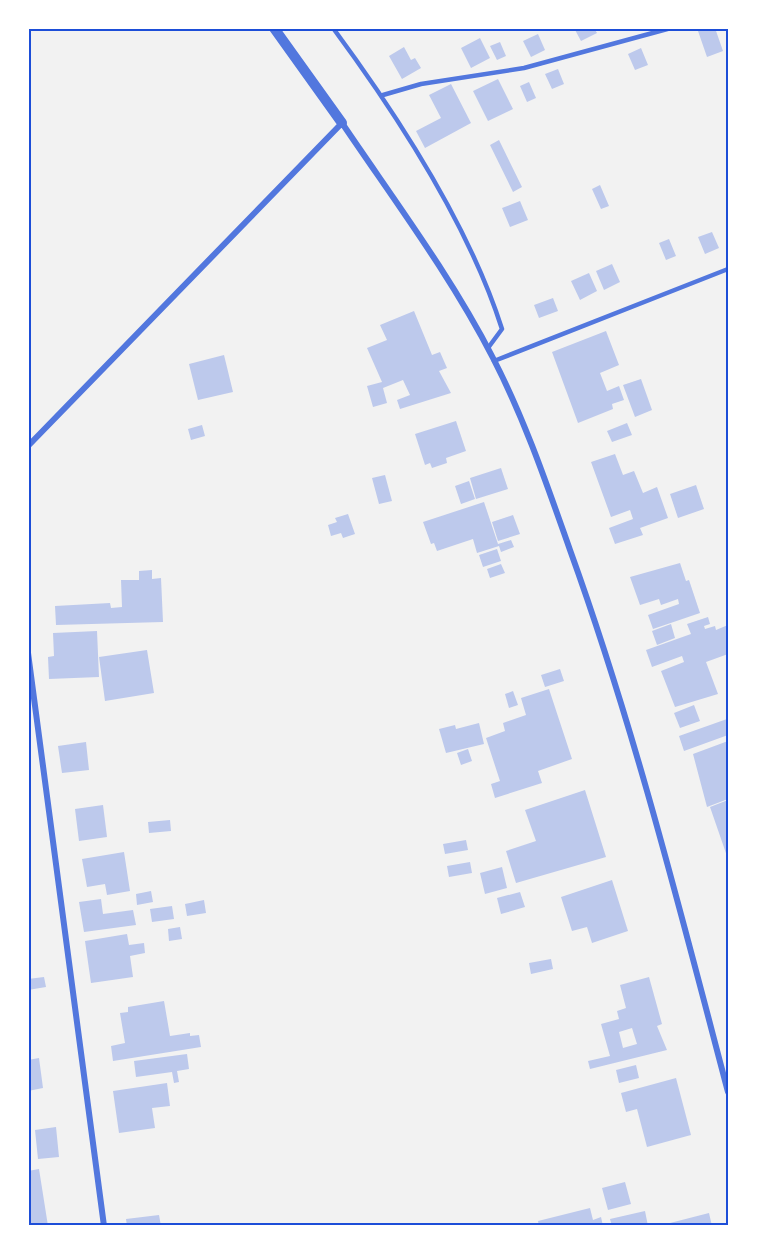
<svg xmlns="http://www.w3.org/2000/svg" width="757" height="1254" font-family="Merriweather,serif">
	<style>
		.building { fill: #bdc9ec; fill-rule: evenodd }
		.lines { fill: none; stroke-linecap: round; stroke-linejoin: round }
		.service { stroke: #5277de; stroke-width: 4.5 }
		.minor { stroke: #5277de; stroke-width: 6 }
		.tertiary { stroke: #5277de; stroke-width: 10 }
		.neatline { fill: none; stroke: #1d4ed8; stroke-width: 2 }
	</style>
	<rect width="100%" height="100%" fill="#f2f2f2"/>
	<!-- building -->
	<path class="building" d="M574,28H594L597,33L581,41Z
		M707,28H715L723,51L707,57L698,31Z
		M538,34L545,50L531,57L523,41Z
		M480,38L490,58L471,68L461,48Z
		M500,42L506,56L497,60L490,46Z
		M404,47L411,60L415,58L421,68L402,79L389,56Z
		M641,48L648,65L635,70L628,54Z
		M558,69L564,84L552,89L545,74Z
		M498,79L513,109L488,121L473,91Z
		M529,82L536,98L527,102L520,86Z
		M451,84L471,123L425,148L416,131L441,118L429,95Z
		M499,140L522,187L513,192L490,145Z
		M600,185L609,206L601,209L592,189Z
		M520,201L528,220L510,227L502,208Z
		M712,232L719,248L705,254L698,237Z
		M669,239L676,256L666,260L659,243Z
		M612,264L620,282L604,290L596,271Z
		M589,273L597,291L580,300L571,281Z
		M553,298L558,311L539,318L534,305Z
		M414,311L432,355L440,352L447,368L439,371L451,393L400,409L397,400L410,395L403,380L383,388L387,403L373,407L367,386L382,382L367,348L387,340L380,325Z
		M606,331L619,365L600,373L607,391L619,386L624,400L612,404L613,409L578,423L552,352Z
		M224,355L233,392L198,400L189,364Z
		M641,379L652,410L635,417L623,385Z
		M456,421L466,451L446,458L447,463L432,468L430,463L425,465L415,434Z
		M627,423L632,435L612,442L607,431Z
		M202,425L205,436L191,440L188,429Z
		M615,454L623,475L634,471L643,493L657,487L668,518L640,528L643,535L615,544L609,528L633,519L630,510L611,517L591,462Z
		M501,468L508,489L476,499L470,478Z
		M385,475L392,501L379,504L372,478Z
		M469,481L475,499L461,504L455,486Z
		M696,485L704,509L678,518L670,494Z
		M484,502L498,544L511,540L514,547L501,552L499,546L477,553L473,539L437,551L434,543L431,544L423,522Z
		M348,514L355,534L343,538L341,533L331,536L328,525L337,522L335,518Z
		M513,515L520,534L498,541L492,522Z
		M497,549L501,561L483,567L479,555Z
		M680,563L686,581L689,580L700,613L653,629L648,615L679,604L678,599L661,605L659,599L640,605L630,577Z
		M501,564L505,573L490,578L487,569Z
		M152,570V579L161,578L163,622L56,625L55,606L110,603L111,608L122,607L121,580H139V571Z
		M708,617L710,624L704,626L705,629L715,626L716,630L728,625V654L706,662L718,694L675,707L661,671L684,662L682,656L652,667L646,650L691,634L687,624Z
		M671,624L675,638L657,645L652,631Z
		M97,631L99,677L49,679L48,657L54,656L53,633Z
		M147,650L154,693L105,701L99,657Z
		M560,669L564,681L545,687L541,675Z
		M549,689L572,759L538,771L542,783L495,798L491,784L500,781L486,738L505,731L503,723L526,715L521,698Z
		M513,691L518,705L509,708L505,694Z
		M694,705L700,721L680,728L674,713Z
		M727,719L728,735L684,751L679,736Z
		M479,723L484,744L446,753L439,729L455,725L456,729Z
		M728,741V799L707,807L693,754Z
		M86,742L89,770L62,773L58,746Z
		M468,749L472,761L461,765L457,753Z
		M585,790L606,857L516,883L506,851L536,841L525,810Z
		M728,800V859L710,807Z
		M103,805L107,837L79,841L75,809Z
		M170,820L171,831L149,833L148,822Z
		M466,840L468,850L445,854L443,844Z
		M124,852L130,891L107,895L105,884L87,887L82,859Z
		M470,862L472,873L449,877L447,866Z
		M502,867L507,888L485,894L480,873Z
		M612,880L628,931L592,943L587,927L572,931L561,897Z
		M151,891L153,902L137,905L136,894Z
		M520,892L525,907L501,914L497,898Z
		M101,899L103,914L133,910L136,925L84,932L79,902Z
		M204,900L206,913L187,916L185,904Z
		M172,906L174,919L152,922L150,909Z
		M180,927L182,939L169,941L168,929Z
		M127,934L129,945L144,943L145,953L130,956L133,977L91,983L85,941Z
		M551,959L553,969L531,974L529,963Z
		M44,977L46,987L28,990V979Z
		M649,977L662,1024L657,1026L667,1050L590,1069L588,1061L610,1056L601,1024L619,1019L617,1011L626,1008L620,985ZM632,1028L637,1044L623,1048L619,1032Z
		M164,1001L170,1036L190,1033V1036L199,1035L201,1047L113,1061L111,1046L125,1043L120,1013L128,1012V1007Z
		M187,1054L189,1069L177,1071L179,1082L174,1083L172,1072L136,1077L134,1061Z
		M39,1058L43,1088L28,1091V1060Z
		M636,1065L639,1078L619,1083L616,1070Z
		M676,1078L691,1135L647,1147L637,1109L626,1112L621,1093Z
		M167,1083L170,1106L152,1108L155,1128L119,1133L113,1091Z
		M56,1127L59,1157L38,1159L35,1130Z
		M39,1169L48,1226H28V1171Z
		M625,1182L631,1204L608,1210L602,1188Z
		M590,1208L593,1220L601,1217L603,1226H539L538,1221Z
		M645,1211L648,1226H612L610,1219Z
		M709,1213L712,1226H671L670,1223Z
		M159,1215L161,1226H127L126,1219Z"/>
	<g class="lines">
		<!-- service -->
		<path class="service" d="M333,28C398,116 469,225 502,329L488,348
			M383,95L421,84L524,68L671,28
			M494,361L728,269"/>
		<!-- minor -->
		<path class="minor" d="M28,446L342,123C394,200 451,276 493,358C525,420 547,485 570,550C634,727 680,910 728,1092
			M28,653L104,1226"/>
		<!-- tertiary -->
		<path class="tertiary" d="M274,28L342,123"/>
	</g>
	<!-- border -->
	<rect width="757" height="1254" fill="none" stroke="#ffffff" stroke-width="60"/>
	<rect x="30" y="30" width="697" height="1194" class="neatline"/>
</svg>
